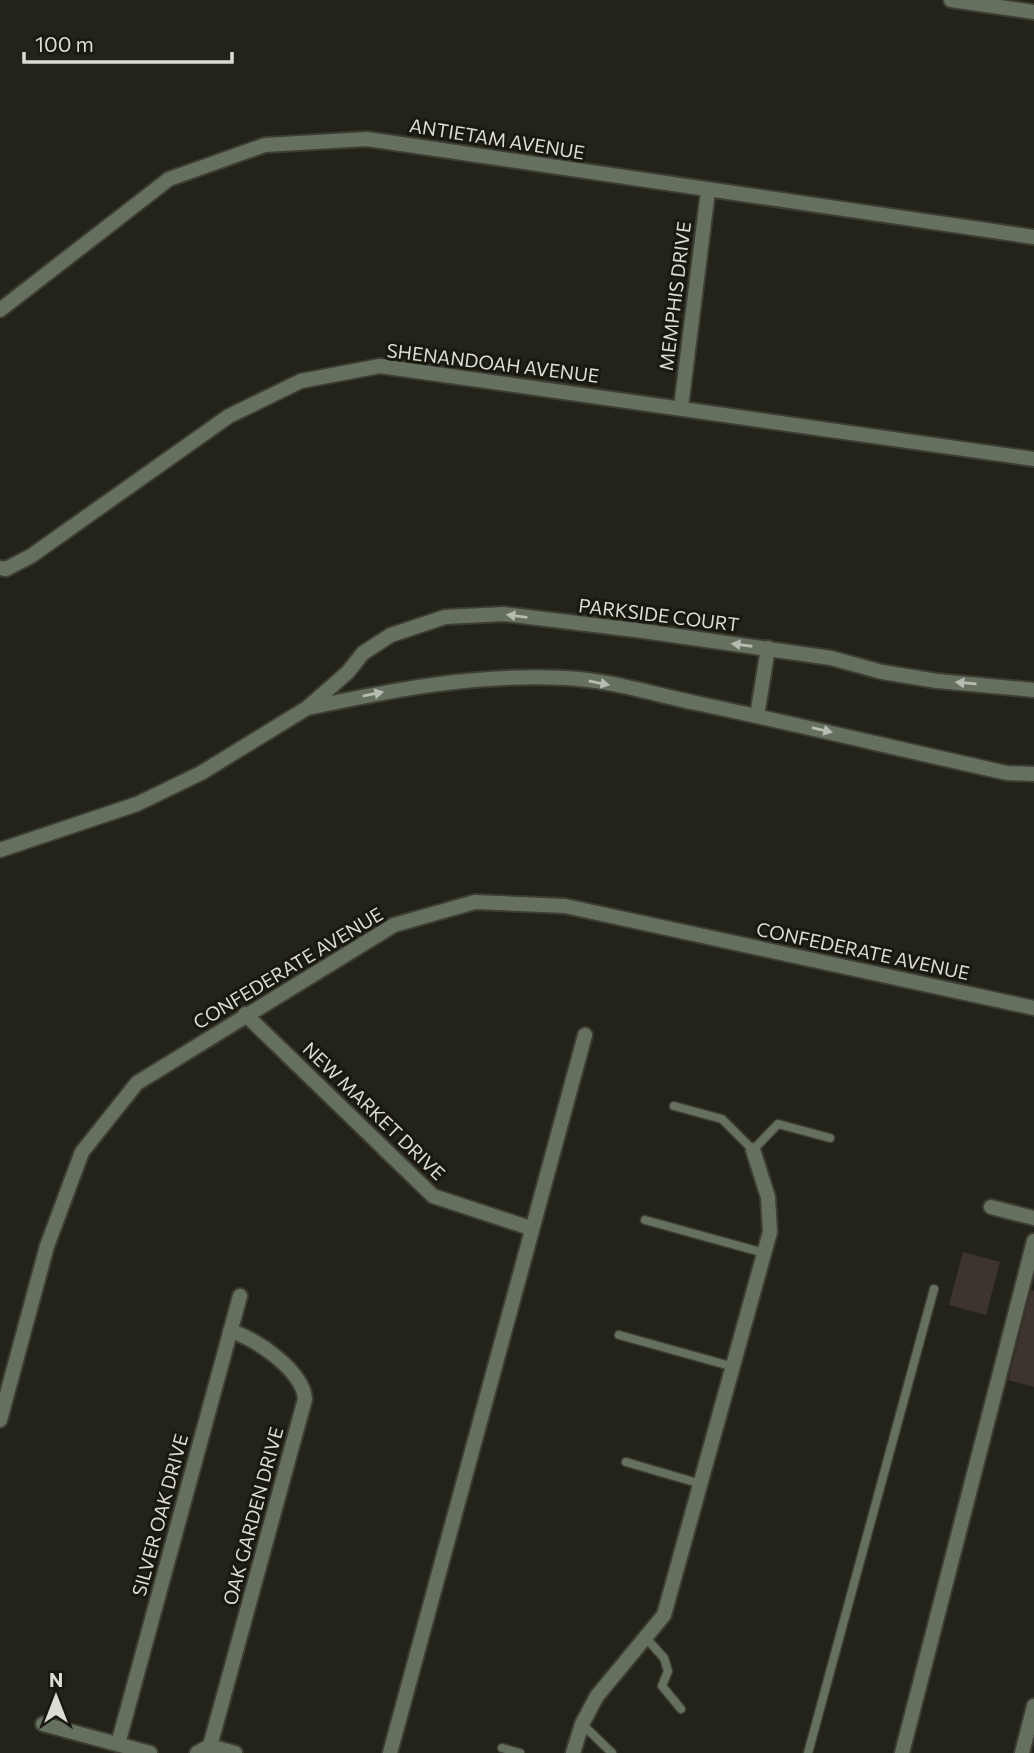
<svg xmlns="http://www.w3.org/2000/svg" width="1034" height="1753" font-family="Commissioner,sans-serif">
	<style>
		.building { fill: #3d352d }
		.lines { fill: none; stroke-linecap: round; stroke-linejoin: round }
		.service-casing { stroke: #3e3d33; stroke-width: 11 }
		.minor-casing { stroke: #3e3d33; stroke-width: 18 }
		.service { stroke: #65715e; stroke-width: 8 }
		.minor { stroke: #65715e; stroke-width: 14 }
		.oneway { fill: #b8bbb1 }
		.labels { text-anchor: middle; stroke-width: 6; stroke-linejoin: round; paint-order: stroke }
		.street-label { font-size: 19px; fill: #dcdbd5; stroke: #1a1910 }
	</style>
	<rect width="100%" height="100%" fill="#242319"/>
	<!-- building -->
	<path class="building" d="M963,1252L1000,1262L986,1315L949,1305Z
		M1031,1290L1034,1291V1387L1008,1380Z"/>
	<g class="lines">
		<defs>
			<path id="service" d="M674,1106L722,1119L753,1150L778,1124L830,1138
				M645,1220L764,1253
				M619,1335L734,1367
				M626,1462L701,1484
				M646,1638L664,1658L668,1671L662,1686L681,1709
				M582,1724L612,1753
				M502,1748L520,1753
				M808,1753L934,1289"/>
			<path id="minor" d="M951,0L1034,12
				M0,310L169,179L265,145L367,139L1034,237
				M681,407L708,191
				M0,568L6,569L31,556L229,416L301,381L380,366L1034,459
				M308,708C392,690 479,673 566,678C609,680 653,694 696,703C800,725 903,750 1007,773L1034,774
				M757,716L768,648
				M0,850L137,804L201,773L307,708L348,672L363,653L391,635L445,617L504,614L643,631L831,658L882,672L937,681L1034,690
				M245,1014L433,1196L530,1228
				M991,1207L1034,1218
				M0,1420L47,1246L82,1152L137,1083L394,925L475,902L565,906L1034,1008
				M43,1724L150,1753
				M118,1744L240,1296
				M210,1746L305,1399C303,1371 256,1338 230,1331
				M210,1746L235,1753
				M197,1753L210,1746
				M390,1753L585,1035
				M573,1753L582,1724L597,1696L664,1615L770,1232L768,1197L753,1150
				M902,1753L1034,1241
				M1022,1753L1034,1706"/>
		</defs>
		<!-- service casing -->
		<use href="#service" class="service-casing"/>
		<!-- minor casing -->
		<use href="#minor" class="minor-casing"/>
		<!-- service -->
		<use href="#service" class="service"/>
		<!-- minor -->
		<use href="#minor" class="minor"/>
	</g>
	<!-- one-way arrows -->
	<defs><path id="oneway-solid" d="M-6-.8H1V-3.2L6.5 0L1 3.2V.8H-6Z" transform="scale(1.75)"/></defs>
	<g class="oneway">
		<use href="#oneway-solid" transform="translate(517 616) rotate(-173)"/>
		<use href="#oneway-solid" transform="translate(742 645) rotate(-172)"/>
		<use href="#oneway-solid" transform="translate(599 683) rotate(11)"/>
		<use href="#oneway-solid" transform="translate(966 683) rotate(-175)"/>
		<use href="#oneway-solid" transform="translate(373 694) rotate(-11)"/>
		<use href="#oneway-solid" transform="translate(822 730) rotate(13)"/>
	</g>
	<g class="labels">
		<!-- street labels -->
		<g class="street-label">
			<text transform="translate(497 139) rotate(9)" y="7">ANTIETAM AVENUE</text>
			<text transform="translate(675 296) rotate(-83)" y="7">MEMPHIS DRIVE</text>
			<text transform="translate(493 363) rotate(7)" y="7">SHENANDOAH AVENUE</text>
			<text transform="translate(659 615) rotate(7)" y="7">PARKSIDE COURT</text>
			<text transform="translate(863 951) rotate(12)" y="7">CONFEDERATE AVENUE</text>
			<text transform="translate(288 968) rotate(-31)" y="7">CONFEDERATE AVENUE</text>
			<text transform="translate(374 1111) rotate(44)" y="7">NEW MARKET DRIVE</text>
			<text transform="translate(160 1515) rotate(-75)" y="7">SILVER OAK DRIVE</text>
			<text transform="translate(253 1516) rotate(-75)" y="7">OAK GARDEN DRIVE</text>
		</g>
	</g>
	<!-- north arrow -->
	<g transform="translate(56 1697)" stroke="#1a1910" stroke-width="5" paint-order="stroke">
	<path d="M0-5L12 26L0 18L-12 26Z" fill="#dcdbd5"/>
	<text y="-10" font-size="19" font-weight="bold" text-anchor="middle" fill="#dcdbd5">N</text>
	</g>
	<!-- scale -->
	<path d="M24 52v10h208v-10" fill="none" stroke="#dcdbd5" stroke-width="3.5"/>
	<text x="35" y="52" font-size="21" fill="#dcdbd5" stroke="#1a1910" stroke-width="5" paint-order="stroke">100 m</text>
</svg>
